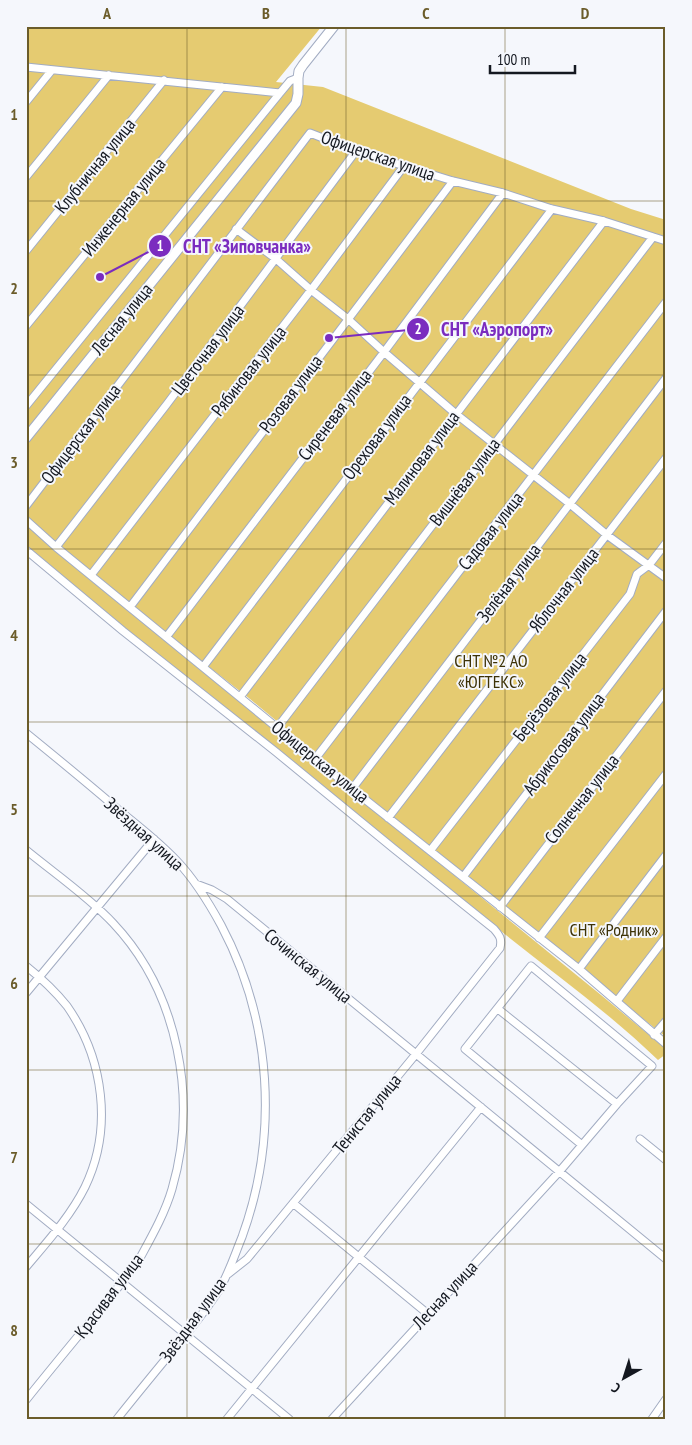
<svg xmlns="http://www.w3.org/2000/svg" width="692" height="1445" font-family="'PT Sans Narrow',sans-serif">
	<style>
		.green { fill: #e5cb71 }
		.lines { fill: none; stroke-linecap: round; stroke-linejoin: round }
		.street-casing { stroke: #a2acc2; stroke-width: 9 }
		.secondary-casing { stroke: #a2acc2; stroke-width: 11 }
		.street { stroke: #fff; stroke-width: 7 }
		.secondary { stroke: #fff; stroke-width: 9 }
		.grid { fill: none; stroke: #6b5c2a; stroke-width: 1; stroke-opacity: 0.55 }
		.labels { text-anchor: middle; stroke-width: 4; stroke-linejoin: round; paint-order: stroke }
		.street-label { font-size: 18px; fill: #141820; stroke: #f5f7fc }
		.park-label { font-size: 18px; fill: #3e3307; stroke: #f5f7fc }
		.leader { fill: none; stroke: #7b2cbf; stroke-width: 2 }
		.callout-dot { fill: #7b2cbf; stroke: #f5f7fc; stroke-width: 2 }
		.mark-label { font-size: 15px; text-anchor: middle; font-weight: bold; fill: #fff }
		.callout-label { font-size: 19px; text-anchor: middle; font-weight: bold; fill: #7b2cbf; stroke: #f5f7fc; stroke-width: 4; stroke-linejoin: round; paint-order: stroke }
		.neatline { fill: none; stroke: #6b5c2a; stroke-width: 2 }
		.grid-label { font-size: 16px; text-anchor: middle; font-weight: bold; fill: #6b5c2a }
	</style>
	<rect width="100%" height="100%" fill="#f5f7fc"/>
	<!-- green -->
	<path class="green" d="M26,26H322L276,82L323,87L631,209L666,220V1037L560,953L539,938L250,699L56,547L26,519Z
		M26,525L120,603L601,995L666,1049V1054L658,1060C601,1005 535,960 475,910C326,788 176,669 26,549Z"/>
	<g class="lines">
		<defs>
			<path id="street" d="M26,67L280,93
				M26,102L52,70
				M26,177L109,75
				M236,229L276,259L311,290L348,319L384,352L456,414L570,504L607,535L666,578
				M26,251L164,80
				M26,326L222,87
				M26,406L280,93L290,81L298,78
				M26,506L310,133L356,151L453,181L503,193L552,209L604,221L666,241
				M26,520L56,547L352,789L579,969L666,1044
				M56,547L167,404L356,151
				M26,550L123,631L276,752L393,848L494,929C500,936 502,939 500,948L416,1054L247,1259L228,1274
				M91,575L311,290L404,166
				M130,607L453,181
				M167,636L384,352L503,193
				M203,667L552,209
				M240,697L604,221
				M277,728L653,237
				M26,733C58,759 90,785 121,812C140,827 160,843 177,861C195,880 209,903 221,925C272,1021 279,1135 242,1237C235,1254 229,1273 219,1290C206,1310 190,1330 174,1349C155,1372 136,1395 117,1419
				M315,759L666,302
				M352,789L666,378
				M388,818L666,458
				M26,850C54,873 89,897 113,923C179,993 198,1100 172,1189C165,1213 152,1236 140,1258C128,1277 112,1294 98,1312C74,1341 50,1370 26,1400
				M430,851L630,594L637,574L649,565L666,543
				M463,877L666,611
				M196,884L212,890L227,899L666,1259
				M500,907L666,691
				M539,938L666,774
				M26,966C41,978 55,991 67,1006C104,1059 113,1129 85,1187C70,1217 47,1242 26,1267
				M579,969L666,855
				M26,993L154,839
				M617,1001L666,937
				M498,1009L617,1104
				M654,1035L666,1021
				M640,1139L666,1160
				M293,1203L428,1314
				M26,1204L289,1419
				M227,1419L481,1107
				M332,1419L559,1172L617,1104L652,1066L531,966L465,1049L582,1145
				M652,1419L666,1399"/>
			<path id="secondary" d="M26,438L296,103L298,94V78L299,71L303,65L334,26"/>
		</defs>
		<!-- street casing -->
		<use href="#street" class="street-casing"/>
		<!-- secondary casing -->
		<use href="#secondary" class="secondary-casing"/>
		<!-- street -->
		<use href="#street" class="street"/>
		<!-- secondary -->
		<use href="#secondary" class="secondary"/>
	</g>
	<!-- grid -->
	<path class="grid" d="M187,26V1419M346,26V1419M505,26V1419M26,201H666M26,375H666M26,549H666M26,722H666M26,896H666M26,1070H666M26,1244H666"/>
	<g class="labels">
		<!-- street labels -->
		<g class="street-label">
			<text transform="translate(378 156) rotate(19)" y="6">Офицерская улица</text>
			<text transform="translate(95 166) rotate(-51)" y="6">Клубничная улица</text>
			<text transform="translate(124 207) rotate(-51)" y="6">Инженерная улица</text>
			<text transform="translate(122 319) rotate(-51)" y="6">Лесная улица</text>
			<text transform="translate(208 350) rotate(-53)" y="6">Цветочная улица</text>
			<text transform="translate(249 371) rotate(-52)" y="6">Рябиновая улица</text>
			<text transform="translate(291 394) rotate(-53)" y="6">Розовая улица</text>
			<text transform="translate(335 415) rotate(-53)" y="6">Сиреневая улица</text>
			<text transform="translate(81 434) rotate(-53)" y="6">Офицерская улица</text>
			<text transform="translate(377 437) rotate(-53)" y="6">Ореховая улица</text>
			<text transform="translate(422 458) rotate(-53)" y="6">Малиновая улица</text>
			<text transform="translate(465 482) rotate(-53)" y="6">Вишнёвая улица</text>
			<text transform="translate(491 531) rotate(-52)" y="6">Садовая улица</text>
			<text transform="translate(509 583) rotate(-53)" y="6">Зелёная улица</text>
			<text transform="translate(564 590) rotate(-52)" y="6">Яблочная улица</text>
			<text transform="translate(550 697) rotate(-52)" y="6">Берёзовая улица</text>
			<text transform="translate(564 744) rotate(-53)" y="6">Абрикосовая улица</text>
			<text transform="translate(320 762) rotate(39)" y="6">Офицерская улица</text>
			<text transform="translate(582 799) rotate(-52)" y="6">Солнечная улица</text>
			<text transform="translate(144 834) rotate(42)" y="6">Звёздная улица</text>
			<text transform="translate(308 966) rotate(39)" y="6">Сочинская улица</text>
			<text transform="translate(367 1114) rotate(-51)" y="6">Тенистая улица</text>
			<text transform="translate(445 1295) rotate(-47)" y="6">Лесная улица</text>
			<text transform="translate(109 1296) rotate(-53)" y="6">Красивая улица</text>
			<text transform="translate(193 1320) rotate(-54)" y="6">Звёздная улица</text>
		</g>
		<!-- park labels -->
		<g class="park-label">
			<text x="491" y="667">СНТ №2 АО<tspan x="491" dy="21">«ЮГТЕКС»</tspan></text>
			<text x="614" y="936">СНТ «Родник»</text>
		</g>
	</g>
	<!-- callouts -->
	<path class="leader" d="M100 277L160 246M329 338L418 329"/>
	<g class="callout-dot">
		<circle cx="100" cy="277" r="5"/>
		<circle cx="329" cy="338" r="5"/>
		<circle cx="160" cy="246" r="12"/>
		<circle cx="418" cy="329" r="12"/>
	</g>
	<g class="mark-label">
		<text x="160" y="251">1</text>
		<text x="418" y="334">2</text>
	</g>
	<g class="callout-label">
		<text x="247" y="253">СНТ «Зиповчанка»</text>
		<text x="497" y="336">СНТ «Аэропорт»</text>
	</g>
	<!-- border -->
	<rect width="692" height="1445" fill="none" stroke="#f5f7fc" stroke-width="55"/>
	<!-- north arrow -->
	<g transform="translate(624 1378) rotate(219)" stroke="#f5f7fc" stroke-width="4" paint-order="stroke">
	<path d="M0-4L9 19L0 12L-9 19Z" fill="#141820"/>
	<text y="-8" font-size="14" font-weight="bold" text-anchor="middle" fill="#141820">С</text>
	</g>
	<!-- scale -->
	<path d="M490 65v8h85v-8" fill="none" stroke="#141820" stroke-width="2.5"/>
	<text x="497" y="65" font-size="15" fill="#141820" stroke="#f5f7fc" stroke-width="4" paint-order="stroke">100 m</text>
	<rect x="28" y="28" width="636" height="1390" class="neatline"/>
	<g class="grid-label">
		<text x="107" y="19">A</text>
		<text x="266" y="19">B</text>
		<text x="426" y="19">C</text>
		<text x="585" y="19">D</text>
		<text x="14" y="120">1</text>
		<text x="14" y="294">2</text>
		<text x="14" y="468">3</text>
		<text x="14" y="641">4</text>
		<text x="14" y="815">5</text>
		<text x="14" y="989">6</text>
		<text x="14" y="1163">7</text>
		<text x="14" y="1336">8</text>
	</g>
</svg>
